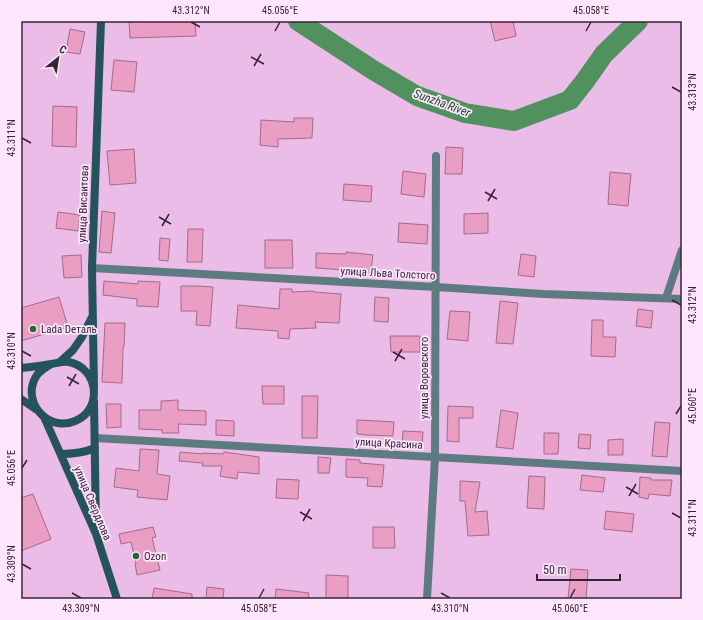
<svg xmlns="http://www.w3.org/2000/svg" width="703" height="620" font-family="'Roboto Condensed',sans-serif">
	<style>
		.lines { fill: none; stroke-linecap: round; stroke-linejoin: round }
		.river { stroke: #50915d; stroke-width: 20 }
		.building { fill: #eb9ec4; stroke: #a26b86 }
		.street { stroke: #5d7b80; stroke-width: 8 }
		.secondary { stroke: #24535b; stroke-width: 8 }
		.ticks { fill: none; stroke: #362435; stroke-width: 1.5 }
		.poi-dot { fill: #226935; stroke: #fee6fc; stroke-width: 1.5 }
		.labels { text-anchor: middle; stroke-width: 3.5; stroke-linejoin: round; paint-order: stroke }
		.street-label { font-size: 11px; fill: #362435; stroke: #fee6fc }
		.poi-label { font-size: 11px; fill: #362435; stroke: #fee6fc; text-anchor: start }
		.water-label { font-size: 12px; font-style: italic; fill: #194925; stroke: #fee6fc }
		.neatline { fill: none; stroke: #362435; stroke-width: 1.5 }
		.ticks-label { font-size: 10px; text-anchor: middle; fill: #362435 }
	</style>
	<rect width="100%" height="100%" fill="#ebbce8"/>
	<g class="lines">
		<!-- river -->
		<path class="river" d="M298,21L373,70L417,96L465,113L514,121L570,100L585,81L604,54L638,21"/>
	</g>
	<!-- building -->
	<path class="building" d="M129,21H195L196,36L130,38Z
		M490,21H513L516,36L495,41Z
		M70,29L85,32L80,54L66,52Z
		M114,60L137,62L134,92L111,90Z
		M53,106L77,107L76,147L52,146Z
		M294,118H313L312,138L278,139V147L260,145L261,120L294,122Z
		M446,147L463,148L462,174H445Z
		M134,149L136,183L110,185L107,151Z
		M403,171L426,174L424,197L401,194Z
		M610,172L631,174L628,206L608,204Z
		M344,184L372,186L371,202L343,200Z
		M102,211L115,213L111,253L99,252Z
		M58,212L80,215L78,231L56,228Z
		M488,213V233L464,234V214Z
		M399,223L428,225L427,244L398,242Z
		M188,229H203L202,262H187Z
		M160,238L170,239L168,261L159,260Z
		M265,240H292L293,268H265Z
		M346,252L373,255L370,276L344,273V270L316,268V253L346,254Z
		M521,254L536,256L534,277L518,275Z
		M81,255L82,277L64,278L62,256Z
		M104,281L138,284V281L160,282L158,307L137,306V299L103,295Z
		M181,286H197L213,287L210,326L196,325L197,311H181Z
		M280,289H292V292L314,291V292L341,294L339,323L315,322L316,328L290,329L289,339L278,338V331L236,328L238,305L279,309Z
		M59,297L68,327L21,341V308Z
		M375,297L389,298L388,322L374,321Z
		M500,301L518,303L513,344L496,343Z
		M638,309L653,311L651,328L636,326Z
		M450,311L470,312L468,341L447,339Z
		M592,320H603V337H616L615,357L591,356Z
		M105,323H125L124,347H123L122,383L102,382Z
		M390,336H420V352H391Z
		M262,386H284V404H263Z
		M302,396H318L317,438H302Z
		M178,400V410L206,411V425L178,424L179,433H162V430L139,429V410H161V401Z
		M106,404H121V427L107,428Z
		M448,406L473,407V418H459V442L447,441Z
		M501,410L518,413L513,449L496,447Z
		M216,420L234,421V436L216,435Z
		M357,420L378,421L394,422L393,436L366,435L357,434Z
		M655,422L670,423L667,457L652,456Z
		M403,431L423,432L422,448L402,447Z
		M544,433H559L558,454H544Z
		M579,434L591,435L590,449L578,448Z
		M623,439V455H608V440Z
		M140,449L159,450L157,474L170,476L167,500L137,497L138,490L114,487L116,468L139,471Z
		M180,452L203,454V453L223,454L224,452L259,457V474L238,472L237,479L220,476L222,466H202L203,463L179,461Z
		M318,457L331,458L329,473H318Z
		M346,459L360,460V463L384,465L382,487L367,486L368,478L346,477Z
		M582,475L605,478L603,492L580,490Z
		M529,476L545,477L544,509L527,508Z
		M640,477L651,478V480H672L670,496L649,494L648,499L639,497Z
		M277,479L299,480L298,499L276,498Z
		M460,481L480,482L475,512L487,511L489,535L468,536L465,501H460Z
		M33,494L51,539L21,551V498Z
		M606,511L634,514L632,532L604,529Z
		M153,527L156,537L152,538L160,570L137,575L135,564H136L131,542L121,544L119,534Z
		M373,527H394L395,548H373Z
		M571,569L588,570L586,599H568Z
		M326,575L348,576V599H326Z
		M207,587L224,589L223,599H206Z
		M154,588L192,594V599H152Z
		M276,589L309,593L308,599H275Z"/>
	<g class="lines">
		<!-- street -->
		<path class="street" d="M92,268L436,287L544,294L682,299
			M666,298L682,250
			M95,438L682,471
			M427,599L435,457L436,156"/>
		<!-- secondary -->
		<path class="secondary" d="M60,362L73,350L82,337L92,317
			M21,368C31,367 41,366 51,364C58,363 63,361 69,362C99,368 103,410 75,421C47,433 20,400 37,375C41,370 46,367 51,364
			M94,388L92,268L101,21
			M21,399L37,410
			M94,401L96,529
			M44,417L96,534L117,599
			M61,454C73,454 83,453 95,448"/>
	</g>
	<!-- ticks -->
	<path class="ticks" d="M191,22L200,27M275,31L280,22M586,31L591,22M251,57L264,64M254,66L261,54M672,87L681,92M22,138L31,143M485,192L497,199M488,201L495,189M159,217L171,224M162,226L169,214M672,300L681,305M22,351L31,356M393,352L405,359M395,361L402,349M67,377L79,384M69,386L76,374M676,414L681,406M22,468L27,460M626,487L638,494M629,496L636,484M300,512L312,519M672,513L681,518M303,521L310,509M22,564L31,569M72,593L81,598M441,593L450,598M259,598L264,589M570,598L575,589"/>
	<!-- markers -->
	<g class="poi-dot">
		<circle cx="33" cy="329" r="4"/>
		<circle cx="136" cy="556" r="4"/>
	</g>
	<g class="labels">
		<!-- street labels -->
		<g class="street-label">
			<text transform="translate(83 204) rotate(-88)" y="4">улица Висаитова</text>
			<text transform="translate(388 273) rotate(3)" y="4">улица Льва Толстого</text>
			<text transform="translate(424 378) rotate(-90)" y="4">улица Воровского</text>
			<text transform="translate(389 443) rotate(3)" y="4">улица Красина</text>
			<text transform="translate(93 503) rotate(67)" y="4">улица Свердлова</text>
		</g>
		<!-- poi labels -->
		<g class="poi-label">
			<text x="41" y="333">Lada Dеталь</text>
			<text x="144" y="560">Ozon</text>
		</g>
		<!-- water labels -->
		<g class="water-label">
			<text transform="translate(442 103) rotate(20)" y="4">Sunzha River</text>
		</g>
	</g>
	<!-- border -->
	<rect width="703" height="620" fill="none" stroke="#fee6fc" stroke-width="44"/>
	<!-- north arrow -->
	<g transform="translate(58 58) rotate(30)" stroke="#fee6fc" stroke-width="3" paint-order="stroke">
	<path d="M0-3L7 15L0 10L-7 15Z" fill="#362435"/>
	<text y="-6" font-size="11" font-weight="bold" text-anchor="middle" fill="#362435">С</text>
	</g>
	<!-- scale -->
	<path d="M537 574v6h83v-6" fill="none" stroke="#362435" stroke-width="2"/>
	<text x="543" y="574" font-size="12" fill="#362435" stroke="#fee6fc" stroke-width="3" paint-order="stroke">50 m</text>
	<rect x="22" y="22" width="659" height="576" class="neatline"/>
	<g class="ticks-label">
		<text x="191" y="14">43.312°N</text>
		<text x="280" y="14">45.056°E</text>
		<text x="591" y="14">45.058°E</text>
		<text transform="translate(692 92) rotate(-90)" y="4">43.313°N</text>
		<text transform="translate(11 138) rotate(-90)" y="4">43.311°N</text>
		<text transform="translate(692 305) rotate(-90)" y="4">43.312°N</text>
		<text transform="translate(11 351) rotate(-90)" y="4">43.310°N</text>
		<text transform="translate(692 406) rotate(-90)" y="4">45.060°E</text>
		<text transform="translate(11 468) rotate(-90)" y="4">45.056°E</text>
		<text transform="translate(692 518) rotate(-90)" y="4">43.311°N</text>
		<text transform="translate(11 564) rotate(-90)" y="4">43.309°N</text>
		<text x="81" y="612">43.309°N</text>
		<text x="259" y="612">45.058°E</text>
		<text x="450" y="612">43.310°N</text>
		<text x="570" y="612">45.060°E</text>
	</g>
</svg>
